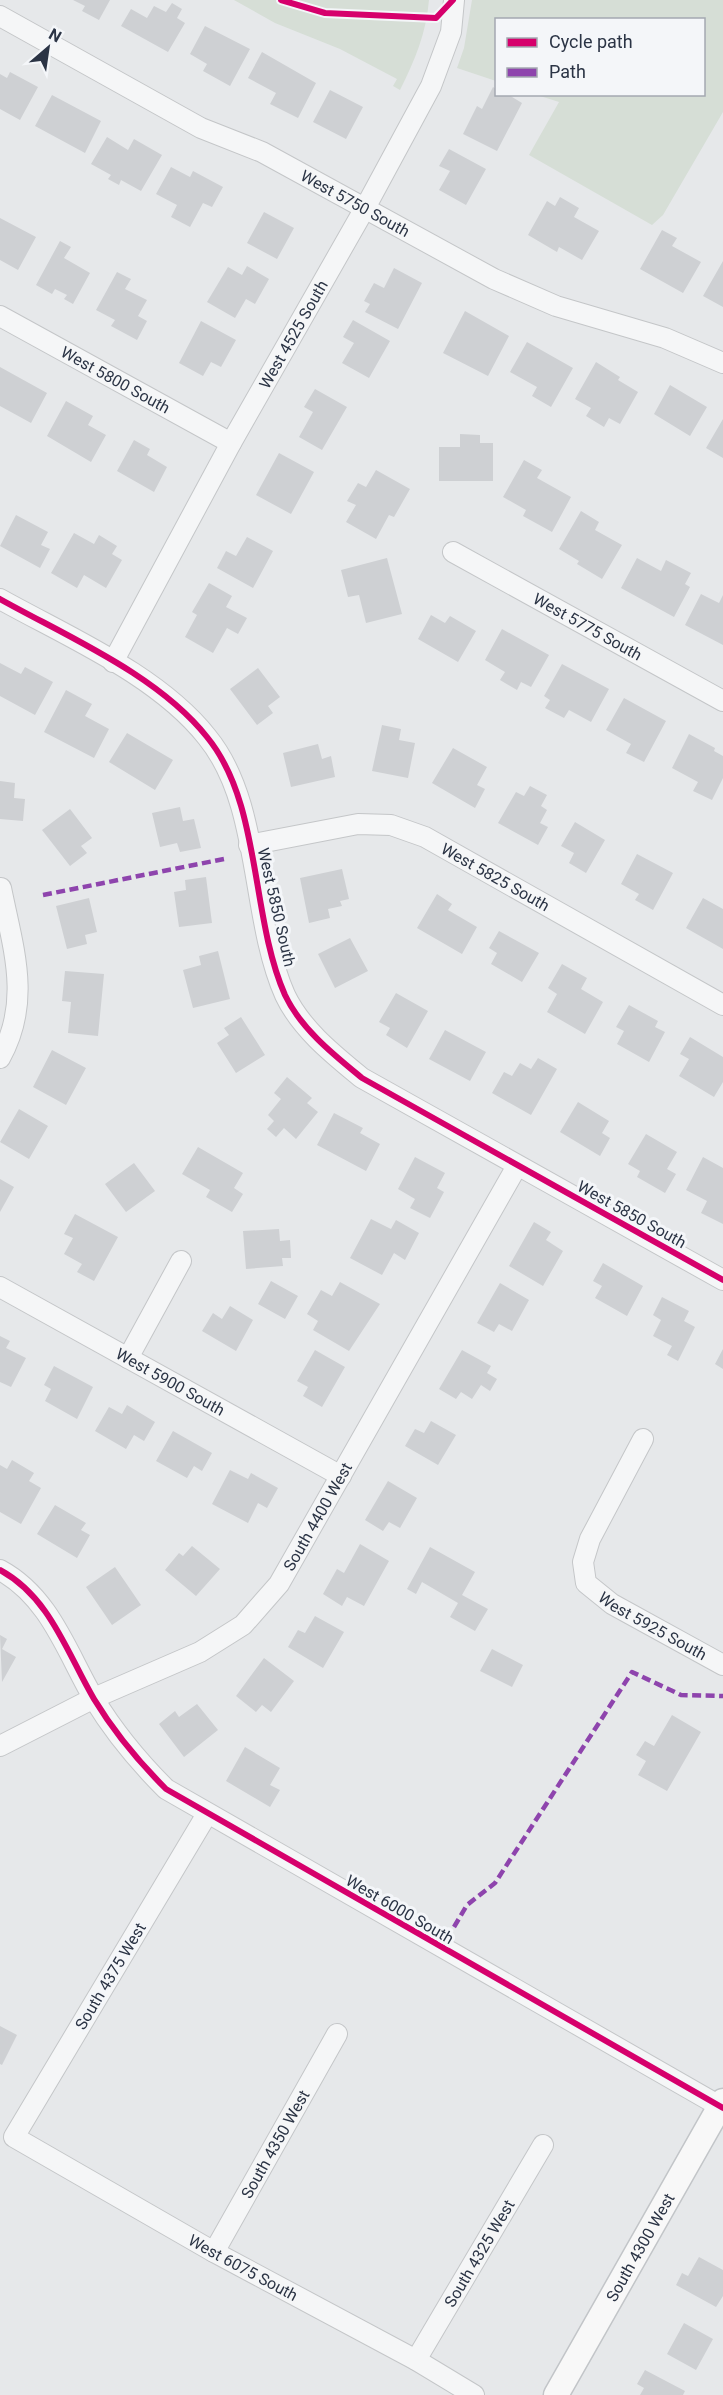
<svg xmlns="http://www.w3.org/2000/svg" width="723" height="2395" font-family="Roboto,sans-serif">
	<style>
		.green { fill: #d6ded6 }
		.building { fill: #ced0d3 }
		.lines { fill: none; stroke-linecap: round; stroke-linejoin: round }
		.minor-casing { stroke: #c4c6c8; stroke-width: 22 }
		.major-casing { stroke: #c2c5c8; stroke-width: 27 }
		.minor { stroke: #f5f6f7; stroke-width: 20 }
		.major { stroke: #f8f8f8; stroke-width: 24 }
		.quiet { stroke: #8e44ad; stroke-width: 4.5; stroke-dasharray: 9 4.5; stroke-linecap: butt }
		.cycleway-casing { stroke: #f4f6f9; stroke-width: 10 }
		.cycleway { stroke: #d6006c; stroke-width: 6 }
		.labels { text-anchor: middle; stroke-width: 6; stroke-linejoin: round; paint-order: stroke }
		.street-label { font-size: 16px; fill: #2b3445; stroke: #f4f6f9 }
	</style>
	<rect width="100%" height="100%" fill="#e6e8ea"/>
	<!-- green -->
	<path class="green" d="M234,0H429C426,34 415,60 400,90L393,86L397,79L340,49L275,23Z
		M472,0H723V112L663,215L652,225L529,155L559,102L537,95L704,94V20H496V81L457,68L464,48Z"/>
	<!-- building -->
	<path class="building" d="M73,0H110L99,20L82,11L85,6Z
		M172,3L182,9L177,18L185,23L168,52L121,26L131,9L147,18L154,6L166,12Z
		M205,26L250,49L230,86L203,71L207,64L190,54Z
		M262,52L316,83L298,118L270,104L276,93L248,78Z
		M10,72L38,87L20,120L0,109V74L7,78Z
		M493,87L496,89V94H507L522,103L497,151L463,134L477,106L482,109Z
		M330,90L363,107L346,139L313,122Z
		M52,95L101,121L85,153L35,126Z
		M107,137L128,150L134,139L162,155L141,191L121,180L119,185L108,179L111,175L91,164Z
		M449,149L486,169L466,205L439,190L450,171L439,166Z
		M171,167L190,177L193,171L223,187L212,207L203,203L190,227L171,217L177,205L156,194Z
		M560,197L579,208L574,217L599,231L582,260L559,247L557,252L528,235L547,201L555,206Z
		M264,212L294,228L277,259L247,243Z
		M0,218L36,237L18,270L0,260Z
		M662,230L677,238L672,246L701,262L683,293L640,269Z
		M60,241L71,247L64,258L90,273L73,304L64,299L67,295L55,289L52,294L36,285Z
		M723,261V307L703,296Z
		M247,266L269,279L255,304L246,299L235,318L207,302L228,267L242,275Z
		M394,268L422,283L398,329L365,312L370,304L364,301L374,283L384,288Z
		M117,272L131,279L125,289L147,300L138,316L147,321L137,340L111,326L115,320L96,310Z
		M465,311L509,336L488,376L443,353Z
		M353,320L390,341L369,378L342,363L354,343L343,337Z
		M201,321L236,340L221,367L211,362L203,376L179,363Z
		M527,342L573,368L551,407L532,396L537,387L510,372Z
		M596,362L620,377L618,380L638,392L620,424L609,418L604,427L586,416L591,408L575,399Z
		M0,367L47,393L31,423L0,406Z
		M670,385L707,407L690,436L654,414Z
		M315,389L347,407L322,450L299,437L313,412L304,407Z
		M66,401L93,416L88,425L106,435L91,462L47,436Z
		M723,419V458L706,448Z
		M460,434L480,435V443H493V481H439V447H460Z
		M134,440L150,449L147,455L167,467L154,492L117,471Z
		M279,453L314,472L291,514L256,495Z
		M524,460L542,470L537,478L571,497L552,532L523,516L526,510L503,497Z
		M376,470L410,489L394,517L389,515L376,539L346,522L356,505L347,501L358,483L366,487Z
		M581,511L599,522L595,530L622,545L602,579L577,564L579,561L559,549Z
		M16,515L48,532L41,545L50,549L40,568L0,546Z
		M74,533L94,544L99,535L117,546L112,554L122,560L106,588L84,575L77,588L51,573Z
		M247,537L273,551L253,588L217,568L226,551L236,556Z
		M387,558L402,614L366,623L359,595L348,597L341,570Z
		M637,558L661,571L666,560L691,573L685,584L690,587L674,617L621,588Z
		M209,583L232,596L226,607L247,618L238,634L227,628L213,653L185,637L197,615L192,612Z
		M701,594L719,603L723,595V645L685,625Z
		M431,615L445,623L450,616L476,631L458,662L418,639Z
		M502,629L549,655L531,687L521,682L517,690L500,680L505,672L485,660Z
		M0,663L21,674L25,667L53,682L35,715L0,696Z
		M562,664L609,689L591,722L569,710L564,718L545,708L550,700L544,696Z
		M258,668L280,697L268,706L273,713L257,725L230,689Z
		M66,690L92,704L85,716L109,729L94,758L44,732Z
		M624,698L666,721L644,762L626,753L631,744L606,730Z
		M382,725L401,729L399,740L415,743L408,778L372,771Z
		M127,733L173,760L155,790L109,762Z
		M689,734L715,748L714,751L723,756V778L712,800L693,791L698,782L672,768Z
		M318,744L322,759L331,756L335,777L291,787L283,753Z
		M453,748L487,767L477,785L485,789L475,808L432,783Z
		M0,781L15,783L14,798L25,799L23,821L0,819Z
		M530,786L547,795L541,806L547,810L540,823L548,827L538,845L498,823L516,792L524,796Z
		M180,807L183,821L194,819L201,848L180,852L177,843L160,847L152,813Z
		M70,809L92,838L81,846L87,853L70,866L42,830Z
		M575,822L605,840L586,873L569,863L574,853L561,846Z
		M637,854L673,873L653,910L635,900L639,894L621,884Z
		M342,869L349,899L340,901L342,906L328,909L330,918L309,923L300,878Z
		M206,877L212,923L179,927L174,892L186,890L185,880Z
		M437,894L452,904L448,910L477,927L462,954L417,928Z
		M89,898L97,932L85,935L87,944L67,949L56,906Z
		M703,898L723,909V949L686,928Z
		M499,931L539,953L522,982L491,964L497,953L489,948Z
		M350,938L368,971L335,988L318,954Z
		M218,951L230,999L193,1008L183,970L201,965L199,956Z
		M562,964L587,978L581,989L603,1002L585,1034L547,1012L557,994L548,988Z
		M65,971L104,974L98,1036L68,1033L71,1002L62,1001Z
		M396,993L428,1011L407,1048L386,1035L390,1028L379,1022Z
		M629,1005L658,1021L655,1027L665,1032L649,1062L617,1044L624,1031L616,1027Z
		M241,1017L265,1055L236,1073L217,1043L229,1035L224,1028Z
		M445,1030L486,1052L470,1081L429,1059Z
		M690,1037L723,1057V1082L714,1097L679,1076L689,1059L680,1054Z
		M52,1050L86,1068L66,1105L33,1087Z
		M538,1058L557,1069L531,1115L492,1093L504,1072L512,1076L520,1063L531,1069Z
		M287,1077L312,1098L307,1103L318,1112L296,1139L284,1128L276,1137L267,1129L274,1121L268,1115L281,1099L274,1093Z
		M578,1102L609,1121L602,1133L610,1138L600,1156L560,1132Z
		M19,1109L48,1126L29,1159L0,1142Z
		M334,1113L363,1128L360,1133L380,1144L366,1171L317,1145Z
		M646,1134L677,1152L667,1169L676,1174L665,1193L637,1177L640,1171L628,1164Z
		M198,1147L243,1173L234,1188L243,1194L232,1212L206,1197L210,1190L182,1174Z
		M415,1157L445,1173L437,1188L444,1192L430,1218L410,1208L415,1199L398,1189Z
		M703,1157L723,1168V1224L701,1213L707,1201L686,1190Z
		M134,1163L155,1191L126,1212L105,1184Z
		M0,1179L14,1187L0,1212Z
		M75,1214L118,1237L94,1281L77,1272L82,1264L64,1254L73,1238L64,1234Z
		M371,1219L391,1229L396,1220L419,1233L405,1260L394,1253L382,1275L350,1258Z
		M534,1222L551,1232L546,1240L563,1251L543,1286L509,1266Z
		M279,1229L280,1241L290,1240L291,1258H282L283,1266L246,1269L243,1231Z
		M603,1263L643,1286L627,1316L595,1298L602,1286L593,1281Z
		M271,1281L298,1296L285,1319L258,1304Z
		M340,1282L380,1304L349,1351L313,1330L318,1321L307,1314L321,1290L332,1296Z
		M500,1283L529,1300L512,1331L499,1324L494,1332L477,1323Z
		M662,1297L689,1311L684,1321L695,1327L678,1361L667,1355L672,1346L653,1336L661,1320L653,1315Z
		M230,1306L253,1320L236,1351L202,1331L213,1313L222,1319Z
		M0,1336L10,1341L6,1348L26,1358L11,1387L0,1382Z
		M723,1349V1369L715,1364Z
		M315,1350L345,1367L322,1407L303,1396L308,1387L297,1381Z
		M462,1350L491,1366L487,1373L497,1379L490,1391L481,1385L472,1399L461,1392L456,1399L439,1389Z
		M54,1366L93,1387L77,1419L45,1401L51,1389L44,1385Z
		M127,1405L155,1422L144,1441L134,1435L126,1449L95,1431L109,1407L122,1414Z
		M431,1421L456,1435L438,1465L405,1446L415,1429L424,1433Z
		M173,1431L212,1453L202,1471L194,1466L187,1478L156,1461Z
		M12,1460L34,1473L29,1481L41,1488L21,1524L0,1512V1465L7,1469Z
		M230,1470L248,1479L251,1473L278,1488L267,1508L258,1503L248,1523L212,1504Z
		M388,1481L417,1498L400,1528L389,1522L383,1531L365,1520Z
		M55,1505L86,1523L81,1530L90,1535L77,1558L37,1534Z
		M360,1544L389,1561L364,1606L347,1597L342,1606L323,1594L337,1569L344,1573Z
		M192,1546L220,1569L196,1596L165,1570L179,1553L183,1556Z
		M430,1547L475,1572L462,1595L488,1609L475,1631L450,1617L458,1603L422,1582L416,1594L407,1589Z
		M115,1567L141,1605L112,1625L86,1587Z
		M315,1616L344,1632L323,1668L288,1647L298,1630L305,1633Z
		M0,1635L7,1639L2,1649L16,1657L2,1682Z
		M492,1649L523,1665L512,1687L480,1671Z
		M264,1658L294,1681L271,1712L262,1705L256,1712L236,1696Z
		M197,1704L218,1730L184,1757L159,1724L175,1711L179,1717Z
		M672,1715L701,1732L667,1791L638,1775L646,1761L636,1755L645,1741L654,1746Z
		M245,1747L280,1768L270,1785L280,1790L270,1807L226,1781Z
		M0,2026L17,2035L2,2065L0,2064Z
		M699,2257L723,2270V2296L716,2307L676,2285L682,2273L688,2276Z
		M684,2323L713,2339L696,2370L667,2354Z
		M645,2370L685,2391L683,2395H640L644,2388L637,2384Z"/>
	<g class="lines">
		<defs>
			<g id="minor">
				<path id="s1" d="M0,16L201,128L262,152L494,279L556,306L665,338L723,363"/>
				<path id="s2" d="M0,316L231,443"/>
				<path id="s3" d="M453,552L723,701"/>
				<path d="M0,599C68,637 158,675 207,737C262,804 250,916 285,995C301,1029 334,1055 362,1078L723,1280"/>
				<path id="s4" d="M113,662L231,443L365,208L431,86L451,32L454,0"/>
				<path id="s5" d="M249,845L358,824L391,825L425,837L723,1005"/>
				<path d="M0,1058C32,1001 13,948 1,888"/>
				<path id="s6" d="M0,1287L341,1476"/>
				<path d="M128,1358L181,1261"/>
				<path id="s7" d="M643,1439L590,1539L583,1562L586,1583L612,1604L723,1665"/>
				<path d="M0,1570C50,1597 67,1653 94,1699C114,1732 138,1761 166,1789L723,2108"/>
				<path id="s8" d="M0,1746L94,1698L200,1652L243,1625L279,1584L517,1166"/>
				<path id="s9" d="M207,1814L14,2137L214,2252L416,2360L474,2395"/>
				<path id="s10" d="M214,2252L337,2034"/>
				<path id="s11" d="M416,2360L543,2145"/>
			</g>
			<g id="major">
				<path id="s12" d="M556,2395L723,2101"/>
			</g>
		</defs>
		<!-- minor casing -->
		<use href="#minor" class="minor-casing"/>
		<!-- major casing -->
		<use href="#major" class="major-casing"/>
		<!-- minor -->
		<use href="#minor" class="minor"/>
		<!-- major -->
		<use href="#major" class="major"/>
		<!-- quiet -->
		<path class="quiet" d="M43,895L224,859
			M454,1927L467,1905L495,1883L632,1672L681,1695L723,1696"/>
		<defs>
			<path id="cycleway" d="M281,0L325,13L436,18L453,0
				M0,599C68,637 158,675 207,737C262,804 250,916 285,995C301,1029 334,1055 362,1078L723,1280
				M0,1570C50,1597 67,1653 94,1699C114,1732 138,1761 166,1789L723,2108"/>
		</defs>
		<!-- cycleway casing -->
		<use href="#cycleway" class="cycleway-casing"/>
		<!-- cycleway -->
		<use href="#cycleway" class="cycleway"/>
	</g>
	<g class="labels">
		<!-- street labels -->
		<g class="street-label">
			<text dy="6" stroke="none"><textPath href="#s1" startOffset="402">West 5750 South</textPath></text>
			<text dy="6" stroke="none"><textPath href="#s4" startOffset="374">West 4525 South</textPath></text>
			<text dy="6" stroke="none"><textPath href="#s2" startOffset="132">West 5800 South</textPath></text>
			<text dy="6" stroke="none"><textPath href="#s3" startOffset="154">West 5775 South</textPath></text>
			<text dy="6" stroke="none"><textPath href="#s5" startOffset="261">West 5825 South</textPath></text>
			<text transform="translate(277 907) rotate(77)" y="6">West 5850 South</text>
			<text transform="translate(632 1214) rotate(29)" y="6">West 5850 South</text>
			<text dy="6" stroke="none"><textPath href="#s6" startOffset="195">West 5900 South</textPath></text>
			<text dy="6" stroke="none"><textPath href="#s8" startOffset="404">South 4400 West</textPath></text>
			<text dy="6" stroke="none"><textPath href="#s7" startOffset="238">West 5925 South</textPath></text>
			<text transform="translate(400 1909) rotate(30)" y="6">West 6000 South</text>
			<text transform="translate(110 1976) rotate(-59)" y="6">South 4375 West</text>
			<text dy="6" stroke="none"><textPath href="#s10" startOffset="124">South 4350 West</textPath></text>
			<text dy="6" stroke="none"><textPath href="#s12" startOffset="170">South 4300 West</textPath></text>
			<text dy="6" stroke="none"><textPath href="#s11" startOffset="124">South 4325 West</textPath></text>
			<text dy="6" stroke="none"><textPath href="#s9" startOffset="640">West 6075 South</textPath></text>
		</g>
	</g>
	<!-- legend -->
	<rect x="495" y="18" width="210" height="78" fill="#f4f6f9" stroke="#a4a8b1" stroke-width="1.5"/>
	<rect x="507" y="38" width="30" height="9" fill="#d6006c" stroke="#a4a8b1" stroke-width="1.5"/>
	<text x="549" y="48" font-size="18" fill="#2b3445">Cycle path</text>
	<rect x="507" y="68" width="30" height="9" fill="#8e44ad" stroke="#a4a8b1" stroke-width="1.5"/>
	<text x="549" y="78" font-size="18" fill="#2b3445">Path</text>
	<!-- north arrow -->
	<g transform="translate(48 48) rotate(29)" stroke="#f4f6f9" stroke-width="4.5" paint-order="stroke">
	<path d="M0-4.5L10 22L0 15L-10 22Z" fill="#2b3445"/>
	<text y="-9" font-size="16" font-weight="bold" text-anchor="middle" fill="#2b3445">N</text>
	</g>
</svg>
